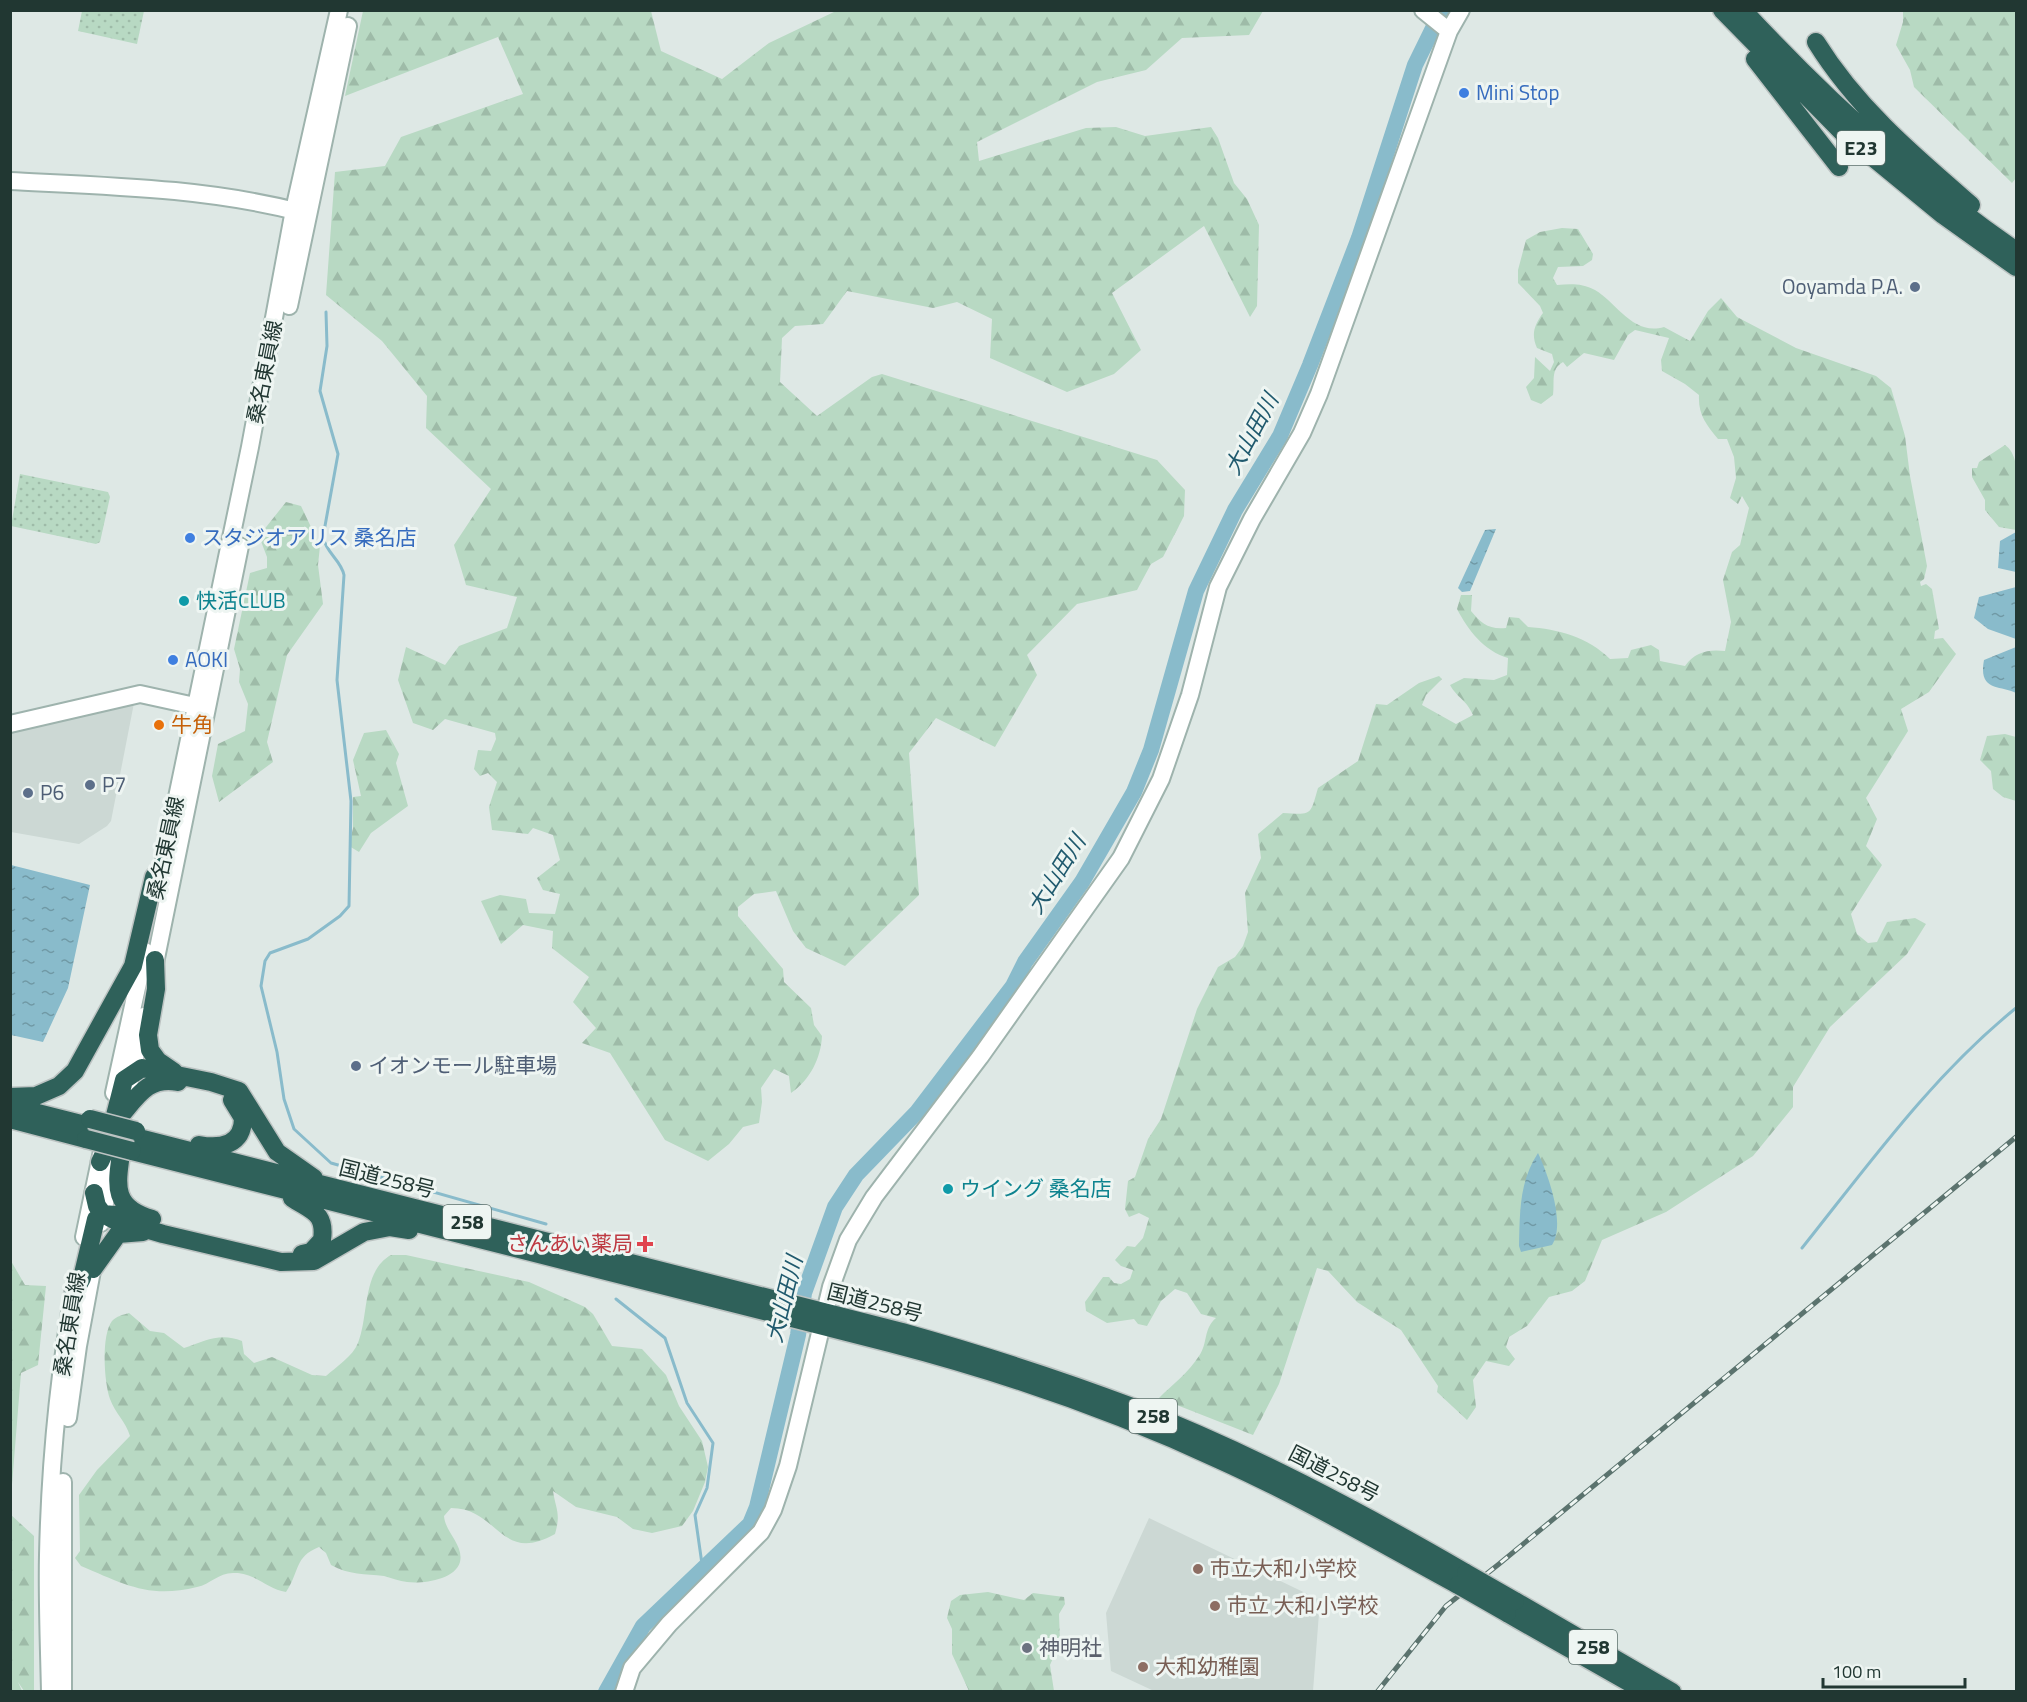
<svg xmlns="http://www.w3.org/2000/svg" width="2027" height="1702" font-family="'Titillium Web','Noto Sans JP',sans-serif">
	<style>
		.built { fill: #ccd8d4 }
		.green { fill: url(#green-dots) }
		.forest { fill: url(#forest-firs) }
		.water { fill: url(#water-ripples) }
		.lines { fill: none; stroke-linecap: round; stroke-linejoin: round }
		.stream { stroke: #89bbcb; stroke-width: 3 }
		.river { stroke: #89bbcb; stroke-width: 16 }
		.secondary-casing { stroke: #9eb3ad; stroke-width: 20 }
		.highway-casing { stroke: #bcc3c2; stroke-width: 21 }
		.secondary { stroke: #fff; stroke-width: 16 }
		.highway { stroke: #2f615a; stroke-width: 18 }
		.rail-casing { stroke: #5b736e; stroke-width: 5 }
		.rail { stroke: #eef5f2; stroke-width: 3; stroke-dasharray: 9; stroke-linecap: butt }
		.highway-bridge-casing { stroke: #bcc3c2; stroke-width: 21; stroke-linecap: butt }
		.highway-bridge { stroke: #2f615a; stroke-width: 18 }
		.shop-dot { fill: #3f7fe0; stroke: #eef5f2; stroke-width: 2 }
		.service-dot { fill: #5c6f8a; stroke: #eef5f2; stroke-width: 2 }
		.culture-dot { fill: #0f9aa8; stroke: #eef5f2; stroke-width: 2 }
		.food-dot { fill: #e8710a; stroke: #eef5f2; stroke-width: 2 }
		.health-dot { fill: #e0444e; stroke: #eef5f2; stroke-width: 2 }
		.education-dot { fill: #8d6e63; stroke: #eef5f2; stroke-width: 2 }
		.worship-dot { fill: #6b7280; stroke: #eef5f2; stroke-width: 2 }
		.labels { text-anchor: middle; stroke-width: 6; stroke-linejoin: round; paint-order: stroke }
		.shield { fill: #eef5f2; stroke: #5e706c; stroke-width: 1.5 }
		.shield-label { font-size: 20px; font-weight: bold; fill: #213732 }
		.shop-label { font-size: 21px; fill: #366cbe; stroke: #eef5f2; text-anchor: start }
		.service-label { font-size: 21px; fill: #4e5e75; stroke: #eef5f2; text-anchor: start }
		.street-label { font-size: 21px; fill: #213732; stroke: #eef5f2 }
		.culture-label { font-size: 21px; fill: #0d838f; stroke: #eef5f2; text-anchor: start }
		.food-label { font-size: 21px; fill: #c56008; stroke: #eef5f2; text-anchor: start }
		.health-label { font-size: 21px; fill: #be3a42; stroke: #eef5f2; text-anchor: end }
		.education-label { font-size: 21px; fill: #785e54; stroke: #eef5f2; text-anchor: start }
		.worship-label { font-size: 21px; fill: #5b616d; stroke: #eef5f2; text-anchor: start }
		.water-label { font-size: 22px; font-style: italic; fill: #205a6e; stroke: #eef5f2 }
	</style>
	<defs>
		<pattern id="green-dots" width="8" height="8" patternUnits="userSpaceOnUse" patternTransform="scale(1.5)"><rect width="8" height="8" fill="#b8d9c3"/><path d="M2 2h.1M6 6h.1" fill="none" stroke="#9ebba8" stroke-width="1.8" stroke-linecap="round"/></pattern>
		<pattern id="forest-firs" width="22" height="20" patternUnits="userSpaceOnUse" patternTransform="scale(1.5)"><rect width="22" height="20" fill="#b8d9c3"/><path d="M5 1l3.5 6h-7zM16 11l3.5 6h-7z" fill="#9ebba8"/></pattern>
		<pattern id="water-ripples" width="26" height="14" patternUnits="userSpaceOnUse" patternTransform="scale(1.5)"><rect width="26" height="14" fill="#89bbcb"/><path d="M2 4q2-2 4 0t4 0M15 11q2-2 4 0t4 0" fill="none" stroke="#7099a5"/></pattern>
	</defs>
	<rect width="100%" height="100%" fill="#dee8e5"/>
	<!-- built -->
	<path class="built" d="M134,703L111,821L107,826L79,844L11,832L10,731Z
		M1149,1518L1320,1600L1313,1691H1154L1111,1671L1106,1613Z"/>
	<!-- green -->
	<path class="green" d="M82,11H144L137,44L78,31Z
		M20,474L108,492L110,497L100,542L96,544L11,526Z"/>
	<!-- forest -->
	<path class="forest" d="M363,11H651L661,51L722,79L769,43L836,11H1263L1249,35L1182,38L1146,70L1097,82L977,142L979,161L1086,128L1116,127L1145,136L1211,127L1218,138L1234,183L1247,199L1259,225L1257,306L1250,317L1204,226L1112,293L1141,350L1114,374L1067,392L990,358L992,319L957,302L933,308L847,291L823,324L795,326L782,338L780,382L817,416L872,377L882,374L1157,460L1185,490L1184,516L1163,557L1151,564L1137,590L1077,604L1027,655L1037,675L995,747L936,718L909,753L919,895L845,966L806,948L793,931L776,891L754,894L738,907V916L783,969L784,982L811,1008L814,1025L822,1036C821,1058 810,1080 791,1093L789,1076L774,1069L761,1088L762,1102L759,1123L743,1127L729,1144L708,1161L665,1140L610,1053L582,1043L596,1028L573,1002L589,977L552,948L553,931L523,925L501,944L481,901L500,895L526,899L529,913L555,914L560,894L543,890L537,878L560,860L553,835L533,828L528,834L492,830L489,807L497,782L488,773L480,776L474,769L478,750L491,751L496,739L495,733L445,719L433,730L413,723L398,680L406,647L445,665L459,646L507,628L517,597L466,585L454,545L491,489L426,428L427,396L382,341L326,295L335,172L385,166L401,137L523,94L498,37L345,96Z
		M1903,11H2016V178L2012,183L1914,87L1910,70L1896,45L1903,22Z
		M1562,228L1578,229L1593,254L1592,260L1583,266L1558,267L1553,278L1557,285C1570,284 1582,283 1595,290C1617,303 1633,336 1664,327L1690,341L1708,311L1721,298L1737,317L1796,348L1876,376L1891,388L1905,436L1910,476L1927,566L1924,579L1920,582L1921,586L1926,584L1932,589L1939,629L1935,631L1934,639L1943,638L1956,654L1929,692L1901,709L1908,731L1866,798L1877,819L1866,846L1882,865L1851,914L1857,934L1868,943L1877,942L1887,922L1915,918L1926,924L1907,954L1830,1027L1793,1087V1107L1753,1156L1666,1212L1602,1240L1585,1281L1572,1291L1549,1297L1527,1326L1509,1337L1506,1347L1515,1359L1509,1366L1486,1361L1473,1380L1476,1407L1467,1420L1437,1392L1438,1386L1401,1330L1357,1302L1328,1271L1317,1268L1279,1384L1253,1435L1159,1398C1172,1385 1189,1372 1199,1356C1208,1343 1203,1329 1216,1318L1201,1314L1187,1293L1175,1289L1161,1301L1147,1326L1138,1324L1134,1319L1107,1323L1086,1311L1085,1302L1103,1277H1109L1114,1283L1121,1284L1130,1279L1133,1270L1121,1266L1115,1260L1127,1246L1135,1247L1143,1238L1149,1218L1139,1213L1129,1217L1125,1209L1128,1181L1135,1177L1148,1139L1161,1119L1197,1009L1218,967L1235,957L1243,946L1248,932L1245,893L1261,858L1258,834L1283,813C1313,815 1310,815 1318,788L1358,761L1376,704L1387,705L1419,683L1439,676L1442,679L1426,695L1422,705L1456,724L1473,715C1466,699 1458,699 1450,685L1464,678L1494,680L1507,675L1508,658C1484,651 1468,630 1457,609L1461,595H1472L1471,611C1481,623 1489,630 1506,628L1509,617L1519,618L1528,627C1558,629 1588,637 1610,659L1628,658L1631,650L1651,645L1659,650L1660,661L1685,666C1695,652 1708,649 1725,651L1731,622L1723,580L1732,552L1740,545L1749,508L1742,496L1738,504L1730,498L1736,478L1734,457L1727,439H1718C1706,424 1698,415 1699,395L1685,384L1662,371L1661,360L1669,338L1635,330L1628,335L1614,360L1584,353L1567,367L1563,362C1550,369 1555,382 1553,395L1541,404L1531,400L1526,387L1534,378L1535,357L1550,371L1554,362L1552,354L1537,348C1531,335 1534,325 1543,313L1540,306L1518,283V270L1526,240L1540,232Z
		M2005,445C2024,457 2017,509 2016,530L1999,527L1985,510V500L1972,477V468H1977L1979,462Z
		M286,502L301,506L320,546L318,565L323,604L287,655L267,742L273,762L219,802L212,776L218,744L245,731L248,704L239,682L240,669L234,649L250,573L267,568V557L259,536Z
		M386,730L399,754L396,763L408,806L371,833L359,852L349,846L353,828V797L361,796L353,760L364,733Z
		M2005,734L2016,737V801L2003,797L1993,789L1991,771L1980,760L1987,736Z
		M391,1255H406L529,1282L585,1307L593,1314L612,1346L642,1349L666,1375L679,1406L702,1441L708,1467L705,1482L693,1511L682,1526L652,1533L633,1529L617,1517L576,1507L553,1491C556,1510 561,1513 555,1534C500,1565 499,1508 451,1508L444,1516C445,1532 464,1545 460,1562C455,1580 422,1584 407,1582C399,1581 392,1578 384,1576C365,1574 349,1575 331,1565L326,1553L319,1547C294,1557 300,1571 286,1592C267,1589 255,1573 235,1573C219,1572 211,1584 197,1587C149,1599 124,1584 81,1566L75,1558L80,1551L79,1495L97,1470L130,1436C126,1422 115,1413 110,1399C104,1383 101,1335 112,1321C117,1316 122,1315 129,1313L150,1331L164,1333L184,1348C205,1341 220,1332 242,1341L244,1354L254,1363L272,1357L312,1375L326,1376C336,1367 353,1356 358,1343C369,1315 362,1271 391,1255Z
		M11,1261L25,1285L46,1286L38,1365L21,1373L11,1497Z
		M10,1514L34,1536V1691H24L18,1682L22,1691H11Z
		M988,1592L1024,1600L1033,1593L1064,1597L1065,1604L1059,1614L1060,1642L1050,1665L1054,1691H969L952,1654V1629L947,1618L951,1601L960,1595Z"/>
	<!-- water -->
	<path class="water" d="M1496,529L1470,591L1462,592L1458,588L1485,530Z
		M2016,532V572L1998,568L2000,541Z
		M2016,587V639L1988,629L1974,618L1979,597Z
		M2016,647V693C2000,685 1978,692 1984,660Z
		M11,865L90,885L68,988L43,1042L11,1035Z
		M1538,1153C1548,1174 1566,1224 1552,1245L1521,1252L1519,1246C1520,1212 1519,1182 1538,1153Z"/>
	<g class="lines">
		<!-- stream -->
		<path class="stream" d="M326,312L327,346L320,391L338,454L323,537C326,553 341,560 344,575L337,680L351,801L349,906L340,916L308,939L270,953L265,961L261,986L277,1052L284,1099L294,1129L331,1163L546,1224
			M1802,1248C1869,1164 1932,1076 2016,1008
			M616,1299L665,1338L687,1403L713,1443L707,1488L695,1515L703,1571"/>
		<!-- river -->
		<path class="river" d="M606,1692L643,1626L750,1524L757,1507L798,1335L804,1293L835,1207L856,1175L917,1112L1013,986L1025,962L1082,882L1134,792L1151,750L1196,591L1235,510L1280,436L1310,365L1359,238L1415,65L1442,10"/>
		<defs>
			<path id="secondary" d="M1423,10L1449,31
				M10,181C109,186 208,188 304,213
				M289,306L348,26
				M10,724L140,694L204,708
				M160,879L250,447L294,210L339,10
				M153,973L240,546
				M129,1085L144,1016
				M114,1093L145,951
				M101,1223L113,1163
				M84,1237L102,1151
				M68,1418L78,1346L94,1260
				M63,1482V1692
				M50,1692C49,1646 47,1600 48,1555C50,1464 59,1372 75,1283
				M624,1692L632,1668L669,1624L761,1532L773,1510L788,1466L831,1287L848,1240L874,1197L980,1057L1121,858L1161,779L1190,695L1218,587L1252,519L1302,433L1319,394L1449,31L1461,10"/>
			<path id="highway" d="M1722,10L1842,132L1943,215L2016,267
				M1743,10C1826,100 1915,181 2016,251
				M1816,42C1857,108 1913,155 1971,205
				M1755,59L1839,167
				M155,960L156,989L148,1035L150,1050L158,1061L174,1072
				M10,1097L36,1096L59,1086L75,1071L133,966L154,877L163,866
				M10,1106L89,1126
				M123,1113C138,1095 150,1076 178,1082
				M10,1119L86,1139
				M135,1137L902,1332C980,1354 1056,1378 1132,1407C1248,1452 1359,1511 1466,1573
				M117,1142L122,1147C117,1183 110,1207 152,1219
				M199,1145C221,1149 243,1145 243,1118L232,1100
				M132,1151L890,1343C1002,1372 1115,1411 1220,1460C1302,1497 1379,1542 1458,1585
				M100,1162L107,1147L124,1080L142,1068L211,1082L239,1091L277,1152L314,1178
				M94,1193L97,1206L103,1214L112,1219L163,1234L281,1262L314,1261L364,1232L390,1227L409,1230
				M292,1198C311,1211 326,1212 322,1240L311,1252L302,1254
				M93,1269L118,1234L143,1232
				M73,1295L82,1278L96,1219L103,1214L115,1215
				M1515,1601L1672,1692
				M1507,1613L1646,1692"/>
		</defs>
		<!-- secondary casing -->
		<use href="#secondary" class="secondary-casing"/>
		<!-- highway casing -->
		<use href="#highway" class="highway-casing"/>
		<!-- secondary -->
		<use href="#secondary" class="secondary"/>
		<!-- highway -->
		<use href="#highway" class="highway"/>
		<defs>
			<path id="rail" d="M1377,1692L1446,1606L1499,1564L2016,1137"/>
		</defs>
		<!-- rail casing -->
		<use href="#rail" class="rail-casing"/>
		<!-- rail -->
		<use href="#rail" class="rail"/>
		<defs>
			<path id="highway-bridge" d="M90,1119L136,1131
				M86,1139L132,1151
				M1466,1573L1515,1601
				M1458,1585L1507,1613"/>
		</defs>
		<!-- highway-bridge casing -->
		<use href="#highway-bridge" class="highway-bridge-casing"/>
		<!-- highway-bridge -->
		<use href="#highway-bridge" class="highway-bridge"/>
	</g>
	<!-- markers -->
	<g class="shop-dot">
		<circle cx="1464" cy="93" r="6"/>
		<circle cx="190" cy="538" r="6"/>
		<circle cx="173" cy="660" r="6"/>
	</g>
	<g class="service-dot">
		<circle cx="1915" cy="287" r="6"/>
		<circle cx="90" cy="785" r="6"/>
		<circle cx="28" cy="793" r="6"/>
		<circle cx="356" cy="1066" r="6"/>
	</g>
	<g class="culture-dot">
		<circle cx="184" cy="601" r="6"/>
		<circle cx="948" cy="1189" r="6"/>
	</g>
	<circle class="food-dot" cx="159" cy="725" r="6"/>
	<path class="health-dot" d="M642 1235h6v6h6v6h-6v6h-6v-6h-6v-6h6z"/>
	<g class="education-dot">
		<circle cx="1198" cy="1569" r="6"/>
		<circle cx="1215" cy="1606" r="6"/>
		<circle cx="1143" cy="1667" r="6"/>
	</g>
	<circle class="worship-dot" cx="1027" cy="1648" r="6"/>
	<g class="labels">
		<!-- shield labels -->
		<g class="shield">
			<rect x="1837" y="131" width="48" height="34" rx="4.5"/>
			<rect x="443" y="1205" width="48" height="34" rx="4.5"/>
			<rect x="1129" y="1399" width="48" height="34" rx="4.5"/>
			<rect x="1569" y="1630" width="48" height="34" rx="4.5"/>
		</g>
		<g class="shield-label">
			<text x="1861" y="155">E23</text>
			<text x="467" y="1229">258</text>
			<text x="1153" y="1423">258</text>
			<text x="1593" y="1654">258</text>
		</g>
		<!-- shop labels -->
		<g class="shop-label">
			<text x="1476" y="100">Mini Stop</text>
			<text x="202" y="545">スタジオアリス 桑名店</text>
			<text x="185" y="667">AOKI</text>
		</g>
		<!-- service labels -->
		<g class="service-label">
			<text x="1903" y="294" text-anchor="end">Ooyamda P.A.</text>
			<text x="102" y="792">P7</text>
			<text x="40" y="800">P6</text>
			<text x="368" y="1073">イオンモール駐車場</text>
		</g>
		<!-- street labels -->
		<g class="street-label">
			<text transform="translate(265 372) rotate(-79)" y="7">桑名東員線</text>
			<text transform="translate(166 848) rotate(-78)" y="7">桑名東員線</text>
			<text transform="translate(387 1179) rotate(14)" y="7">国道258号</text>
			<text transform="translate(875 1303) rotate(14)" y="7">国道258号</text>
			<text transform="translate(70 1324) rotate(-81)" y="7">桑名東員線</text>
			<text transform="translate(1334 1474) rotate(27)" y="7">国道258号</text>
		</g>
		<!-- culture labels -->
		<g class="culture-label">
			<text x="196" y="608">快活CLUB</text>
			<text x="960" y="1196">ウイング 桑名店</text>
		</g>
		<!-- food labels -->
		<g class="food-label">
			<text x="171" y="732">牛角</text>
		</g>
		<!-- health labels -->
		<g class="health-label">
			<text x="633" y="1251">さんあい薬局</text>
		</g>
		<!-- education labels -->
		<g class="education-label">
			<text x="1210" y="1576">市立大和小学校</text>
			<text x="1227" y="1613">市立 大和小学校</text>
			<text x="1155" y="1674">大和幼稚園</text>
		</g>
		<!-- worship labels -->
		<g class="worship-label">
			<text x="1039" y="1655">神明社</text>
		</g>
		<!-- water labels -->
		<g class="water-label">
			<text transform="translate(1251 434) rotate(-62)" y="8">大山田川</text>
			<text transform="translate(1056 874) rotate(-58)" y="8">大山田川</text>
			<text transform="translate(784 1299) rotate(-76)" y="8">大山田川</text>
		</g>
	</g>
	<!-- border -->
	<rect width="2027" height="1702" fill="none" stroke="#213732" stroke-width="24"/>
	<!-- scale -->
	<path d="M1823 1678v9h142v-9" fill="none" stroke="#213732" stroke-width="3"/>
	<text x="1832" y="1678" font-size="18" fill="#213732" stroke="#eef5f2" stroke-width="4.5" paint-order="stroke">100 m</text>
</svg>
